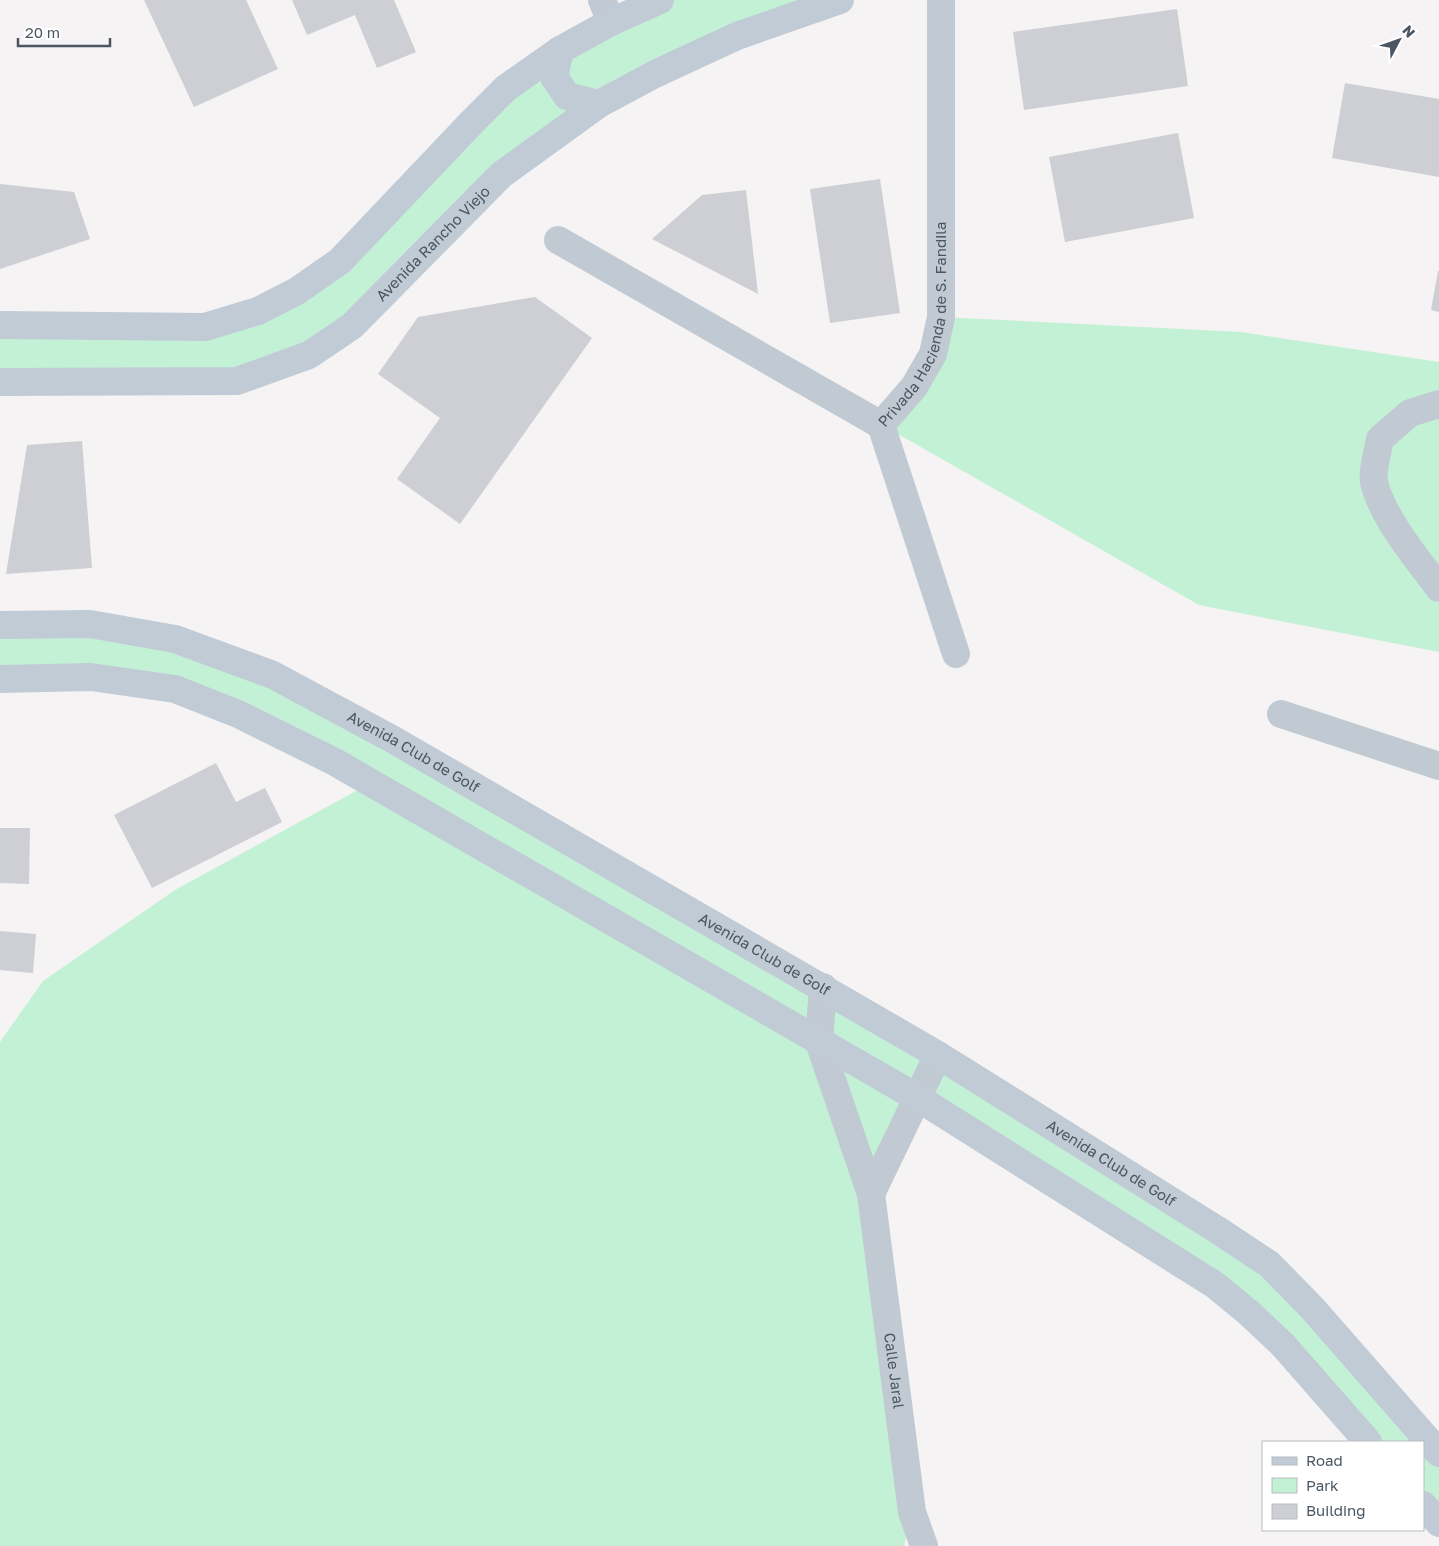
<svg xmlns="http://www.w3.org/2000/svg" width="1439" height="1546" font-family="'Golos Text',sans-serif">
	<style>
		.green { fill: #c3f1d5 }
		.building { fill: #cdcfd5 }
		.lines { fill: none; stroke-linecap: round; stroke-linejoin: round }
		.street { stroke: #c1cad2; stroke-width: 28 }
		.secondary { stroke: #c1cbd6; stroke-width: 28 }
		.labels { text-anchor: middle; stroke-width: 4; stroke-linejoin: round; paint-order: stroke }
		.street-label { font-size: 15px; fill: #4a5661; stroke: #fff }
	</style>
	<rect width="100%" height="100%" fill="#f5f3f3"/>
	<!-- green -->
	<path class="green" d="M660,0H840L599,104L352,326L237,381L0,390V331L206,328L297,291L506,88Z
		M941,317L1241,332L1439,362V652L1199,605L882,425Z
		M90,624L273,675L1216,1229L1439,1458V1523L1423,1505V1442H1368L1283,1345L918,1099L871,1194L912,1512L904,1546H0V1042L43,981L175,890L371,783L175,689L0,679V625Z"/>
	<!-- building -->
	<path class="building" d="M144,0H246L278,69L194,107Z
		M292,0H394L416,52L377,68L355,15L307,35Z
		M1177,9L1188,86L1024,110L1013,32Z
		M1345,83L1439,99V177L1332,158Z
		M1178,133L1194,218L1065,242L1049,157Z
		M880,179L900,313L830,323L810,189Z
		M0,184L74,192L90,239L0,269Z
		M746,190L758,294L652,239L702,195Z
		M1438,271H1439V312L1431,310Z
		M535,297L592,338L460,524L397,479L440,418L378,374L418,317Z
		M82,441L92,568L6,574L27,445Z
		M216,763L236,802L265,788L282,822L152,888L114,815Z
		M0,828H30L29,884L0,883Z
		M0,931L36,934L33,973L0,970Z"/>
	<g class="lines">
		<!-- street -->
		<g class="street">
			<path d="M602,0L611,22"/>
			<path d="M558,240L881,425"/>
			<path d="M1439,404L1410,413L1380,439C1378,450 1372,472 1374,482C1382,517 1417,559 1439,588"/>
			<path id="s1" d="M881,425L914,387L933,354L941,317V0"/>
			<path d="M881,425L956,654"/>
			<path d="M1281,714L1439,766"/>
			<path id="s2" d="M823,987L819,1042L871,1194L912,1512L924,1546"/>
			<path d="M871,1194L938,1055"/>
		</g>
		<!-- secondary -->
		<g class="secondary">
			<path d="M560,50L554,77L567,96L599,104"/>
			<path d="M0,325L205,327L258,311L297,291L340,261L473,121L506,88L560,50L611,22L660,0"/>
			<path id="s3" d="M0,382L237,381L309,355L352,326L501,175L599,104L655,74L737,36L840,0"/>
			<path id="s4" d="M0,625L90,624L175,639L273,675L392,739L938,1055L1216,1229L1269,1264L1313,1309L1439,1453"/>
			<path d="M0,679L91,677L175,689L238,714L335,762L918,1098L1215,1285L1249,1313L1283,1345L1368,1442"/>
			<path d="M1423,1505L1439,1523"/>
		</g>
	</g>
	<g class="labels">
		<!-- street labels -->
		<g class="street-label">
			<text dy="5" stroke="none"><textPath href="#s3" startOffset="481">Avenida Rancho Viejo</textPath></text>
			<text dy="5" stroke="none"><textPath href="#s1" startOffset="111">Privada Hacienda de S. Fandila</textPath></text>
			<text dy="5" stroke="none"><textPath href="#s4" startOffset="441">Avenida Club de Golf</textPath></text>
			<text dy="5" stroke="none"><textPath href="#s4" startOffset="846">Avenida Club de Golf</textPath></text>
			<text dy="5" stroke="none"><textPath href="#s4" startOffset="1251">Avenida Club de Golf</textPath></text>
			<text dy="5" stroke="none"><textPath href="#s2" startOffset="394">Calle Jaral</textPath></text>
		</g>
	</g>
	<!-- legend -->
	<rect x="1262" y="1441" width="162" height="90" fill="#ffffff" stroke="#b7bbc0"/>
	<rect x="1272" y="1457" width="25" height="8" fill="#c1cbd6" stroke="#b7bbc0"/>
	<text x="1306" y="1466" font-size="15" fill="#4a5661">Road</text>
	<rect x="1272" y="1478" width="25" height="15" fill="#c3f1d5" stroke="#b7bbc0"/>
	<text x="1306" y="1491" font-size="15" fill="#4a5661">Park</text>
	<rect x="1272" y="1504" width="25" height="15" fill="#cdcfd5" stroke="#b7bbc0"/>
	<text x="1306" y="1516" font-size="15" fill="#4a5661">Building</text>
	<!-- north arrow -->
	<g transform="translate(1399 40) rotate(49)" stroke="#ffffff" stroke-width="4" paint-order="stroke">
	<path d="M0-4L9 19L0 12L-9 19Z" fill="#4a5661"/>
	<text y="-8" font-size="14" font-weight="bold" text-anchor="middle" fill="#4a5661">N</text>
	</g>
	<!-- scale -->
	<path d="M18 38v8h92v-8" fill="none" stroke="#4a5661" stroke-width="2.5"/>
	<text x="25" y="38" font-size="15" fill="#4a5661" stroke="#ffffff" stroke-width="4" paint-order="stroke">20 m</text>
</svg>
